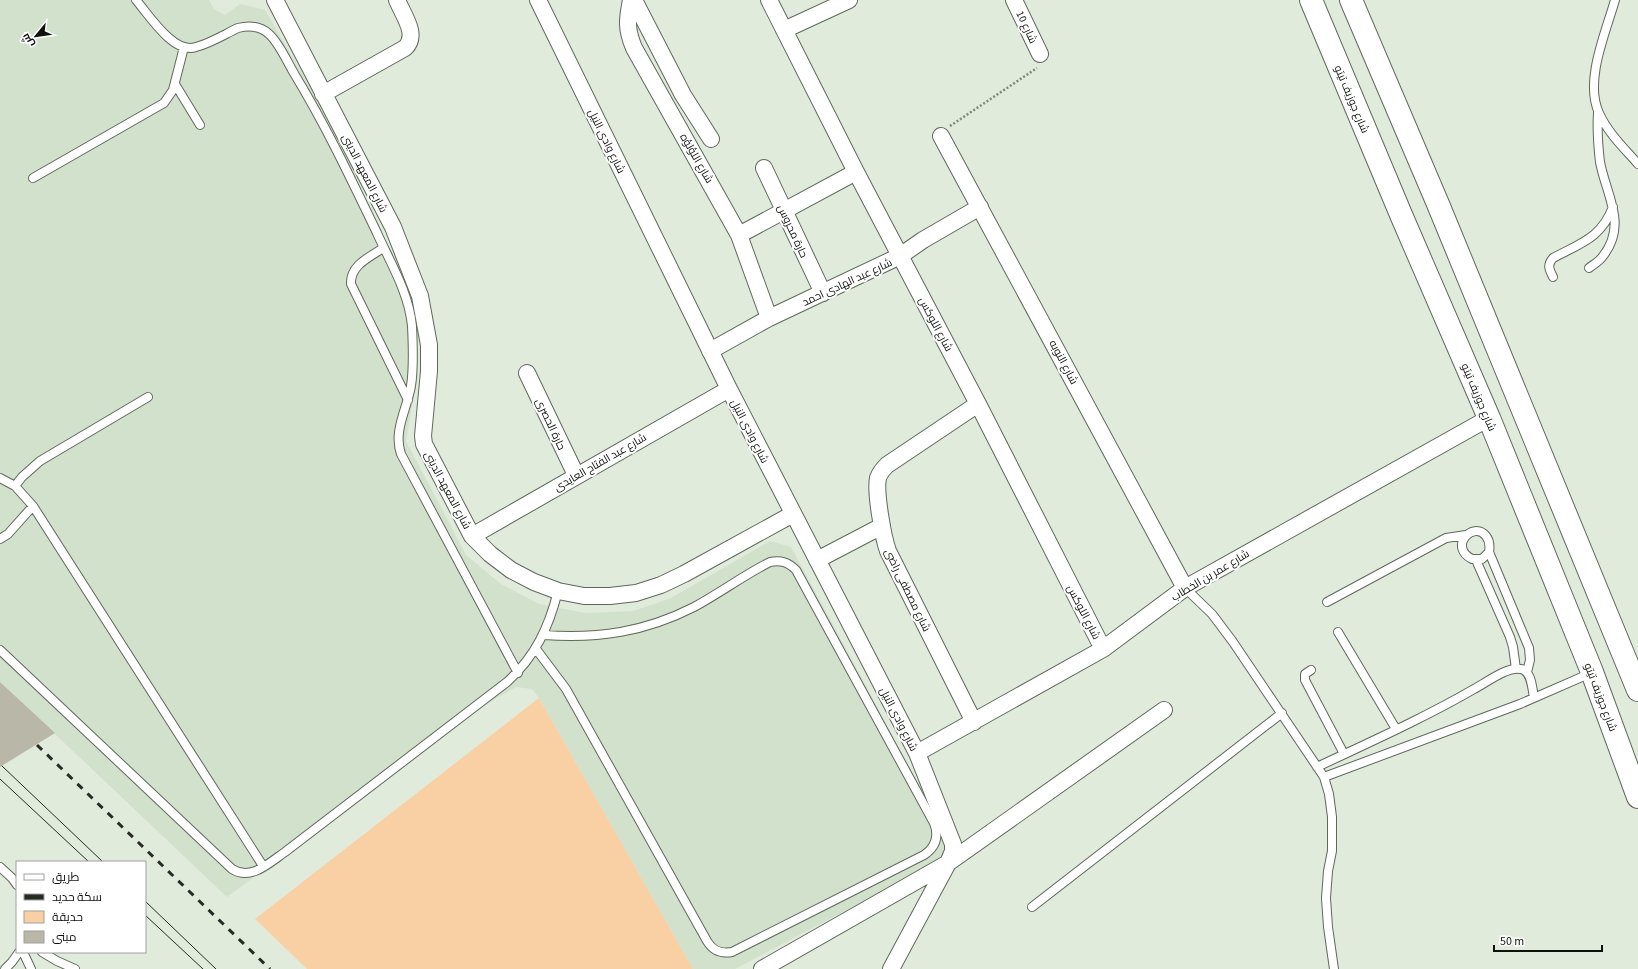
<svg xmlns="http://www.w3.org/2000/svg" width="1638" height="969" font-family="'Source Sans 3',Cairo,sans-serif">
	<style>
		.built { fill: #d2e1cc }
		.green { fill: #f9d0a4 }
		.building { fill: #b9b7a7 }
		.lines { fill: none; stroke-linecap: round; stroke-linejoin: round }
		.service-casing { stroke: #5f685b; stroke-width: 10 }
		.minor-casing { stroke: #5f685b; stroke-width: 18 }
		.secondary-casing { stroke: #5f685b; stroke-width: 24 }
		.path { stroke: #80877d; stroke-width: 2.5; stroke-dasharray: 2 2; stroke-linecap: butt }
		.service { stroke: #fff; stroke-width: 8 }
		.minor { stroke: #fff; stroke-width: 16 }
		.secondary { stroke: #fff; stroke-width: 22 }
		.tram { stroke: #262b25; stroke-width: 1 }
		.rail { stroke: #262b25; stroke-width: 3; stroke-dasharray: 7 7; stroke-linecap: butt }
		.labels { text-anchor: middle; stroke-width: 4; stroke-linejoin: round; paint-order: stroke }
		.street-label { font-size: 11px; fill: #0e120d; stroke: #fff }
	</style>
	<rect width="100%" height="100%" fill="#e0ebdc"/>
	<!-- built -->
	<path class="built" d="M0,0H209L214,9L225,15L240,4L265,10L312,90L406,293L417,337V379L406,441L466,555L501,584L539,604L585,613L633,611L671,598L770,541L791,547L951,844L945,858L735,969H693L539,698L532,689L516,687L488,703L227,897L0,682Z"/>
	<!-- green -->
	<path class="green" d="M539,698L693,969H307L255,919Z"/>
	<!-- building -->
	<path class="building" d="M0,682L55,733L0,767Z"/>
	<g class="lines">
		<defs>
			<path id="service" d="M136,0C149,15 174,55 196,47C211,43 225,34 238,28C250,25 260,26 269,34C280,44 287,62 295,75C326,126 351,179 377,233C390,262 409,293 412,326C413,346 414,367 411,386C407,409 393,431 401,454L518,673
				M1615,0C1606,32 1584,81 1599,113C1608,133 1624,148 1638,164
				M175,84L200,125
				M33,178L164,103L173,90L184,47
				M383,248C370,257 350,265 351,284L408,400
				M1589,268C1594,264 1600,261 1603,256C1628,224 1606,195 1600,162C1598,145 1597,129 1598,112
				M1553,277C1549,269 1547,265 1553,258C1581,243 1601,238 1613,207
				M0,478L15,486L33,506L263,866
				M15,486L22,477L40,461L148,397
				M0,539L8,534L33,506
				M1489,552L1482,559H1472C1448,547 1473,520 1486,536C1490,541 1490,546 1489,552L1529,648L1530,660L1527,672
				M1476,560L1510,637L1513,647L1516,669
				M1185,588L1212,614L1233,642L1324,777L1329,794L1332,817V851L1328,871L1326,898L1328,927L1334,969
				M1327,602L1446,538L1466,535
				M1338,632L1396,729
				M536,649L566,689L707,941C713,951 721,954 732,952L924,855C936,847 939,836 934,823L796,570C788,562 781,560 770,562C744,575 720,593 694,607C645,632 598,639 544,635
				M0,650L232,869C251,881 269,863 285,852L507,682C535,657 549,627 558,591
				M1311,670L1305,674V680L1344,754
				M1317,767C1370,742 1424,718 1474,689C1486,683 1507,666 1521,669C1532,671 1532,689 1534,697
				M1324,777L1520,704L1591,673
				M0,867L12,878L17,885
				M1032,907L1282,713
				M23,952L31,969
				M42,952L57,961L75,969
				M5,969L12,962L19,952"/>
			<path id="minor" d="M275,0L393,227L420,296L429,345V371L423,436L424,444L472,536L490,554L511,570L534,582L558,591L584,596H610L636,593L661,585L684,574L793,514
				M538,0L729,389L917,753L953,844V851L948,863L762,969
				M631,0C627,20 626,29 634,48L739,235L769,318
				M634,0L683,95L711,139
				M769,0L856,172L978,404L1103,649
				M1014,0L1040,54
				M784,30L849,0
				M323,94L405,48C419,35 403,15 397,0
				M941,136L1185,588
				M764,168L823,293
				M739,235L856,172
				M710,351L769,318L900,256L923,240L980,207
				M527,373L576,475
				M472,536L729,389
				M817,560L882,526
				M974,722L888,551C883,537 875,492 878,478C880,472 883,469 887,465L978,404
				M917,753L1103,649L1185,588L1489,418
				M891,969L948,863L1164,710"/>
			<path id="secondary" d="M1311,0L1402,217L1489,418L1592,672L1638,797
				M1351,0L1438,204L1638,690"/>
		</defs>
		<!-- service casing -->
		<use href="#service" class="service-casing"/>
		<!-- minor casing -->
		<use href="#minor" class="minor-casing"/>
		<!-- secondary casing -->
		<use href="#secondary" class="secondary-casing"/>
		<!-- path -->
		<path class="path" d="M950,126L1037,68"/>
		<!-- service -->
		<use href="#service" class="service"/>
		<!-- minor -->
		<use href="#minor" class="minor"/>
		<!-- secondary -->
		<use href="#secondary" class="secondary"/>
		<!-- tram -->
		<path class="tram" d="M2,766L103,862
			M0,779L89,862
			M145,901L216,969
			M145,915L203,969"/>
		<!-- rail -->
		<path class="rail" d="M37,745L270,969"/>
	</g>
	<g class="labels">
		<!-- street labels -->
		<g class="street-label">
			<text transform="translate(1027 27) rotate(65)" y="4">شارع 10</text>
			<text transform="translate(1352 99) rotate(67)" y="4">شارع جوزيف تيتو</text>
			<text transform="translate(607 141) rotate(64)" y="4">شارع وادى النيل</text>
			<text transform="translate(697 158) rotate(60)" y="4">شارع اللؤلؤه</text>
			<text transform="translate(365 173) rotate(63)" y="4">شارع المعهد الدينى</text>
			<text transform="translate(793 231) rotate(65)" y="4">حارة محروس</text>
			<text transform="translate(847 282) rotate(-25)" y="4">شارع عبد الهادى احمد</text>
			<text transform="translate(936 324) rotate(62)" y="4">شارع اللوكس</text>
			<text transform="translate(1064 362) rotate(62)" y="4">شارع النوبه</text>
			<text transform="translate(1479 397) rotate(67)" y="4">شارع جوزيف تيتو</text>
			<text transform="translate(551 424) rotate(65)" y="4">حارة الحصرى</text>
			<text transform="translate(750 431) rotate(63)" y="4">شارع وادى النيل</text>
			<text transform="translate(600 462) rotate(-30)" y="4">شارع عبد الفتاح العايدى</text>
			<text transform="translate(448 490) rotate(62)" y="4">شارع المعهد الدينى</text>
			<text transform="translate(1210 575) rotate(-31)" y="4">شارع عمر بن الخطاب</text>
			<text transform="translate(908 590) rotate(64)" y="4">شارع مصطفى راضى</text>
			<text transform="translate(1084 612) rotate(63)" y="4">شارع اللوكس</text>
			<text transform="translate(1601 697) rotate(69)" y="4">شارع جوزيف تيتو</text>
			<text transform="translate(899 719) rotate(63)" y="4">شارع وادى النيل</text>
		</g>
	</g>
	<!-- legend -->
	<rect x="16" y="861" width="130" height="92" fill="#ffffff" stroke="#9fa09e"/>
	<rect x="24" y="874" width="20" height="6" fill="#ffffff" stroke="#9fa09e"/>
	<text x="52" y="881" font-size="12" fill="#0e120d">طريق</text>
	<rect x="24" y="894" width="20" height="6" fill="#262b25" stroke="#9fa09e"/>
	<text x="52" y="901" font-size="12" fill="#0e120d">سكة حديد</text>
	<rect x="24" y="911" width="20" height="12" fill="#f9d0a4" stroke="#9fa09e"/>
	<text x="52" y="921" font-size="12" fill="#0e120d">حديقة</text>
	<rect x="24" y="931" width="20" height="12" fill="#b9b7a7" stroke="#9fa09e"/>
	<text x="52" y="941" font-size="12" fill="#0e120d">مبنى</text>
	<!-- north arrow -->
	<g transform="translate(36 36) rotate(241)" stroke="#ffffff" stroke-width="3" paint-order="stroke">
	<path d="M0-3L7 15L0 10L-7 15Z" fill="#0e120d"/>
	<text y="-6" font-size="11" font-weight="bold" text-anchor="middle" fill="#0e120d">ش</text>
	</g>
	<!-- scale -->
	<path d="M1494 945v6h108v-6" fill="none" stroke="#0e120d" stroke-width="2"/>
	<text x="1500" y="945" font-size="12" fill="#0e120d" stroke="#ffffff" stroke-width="3" paint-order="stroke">50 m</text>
</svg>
